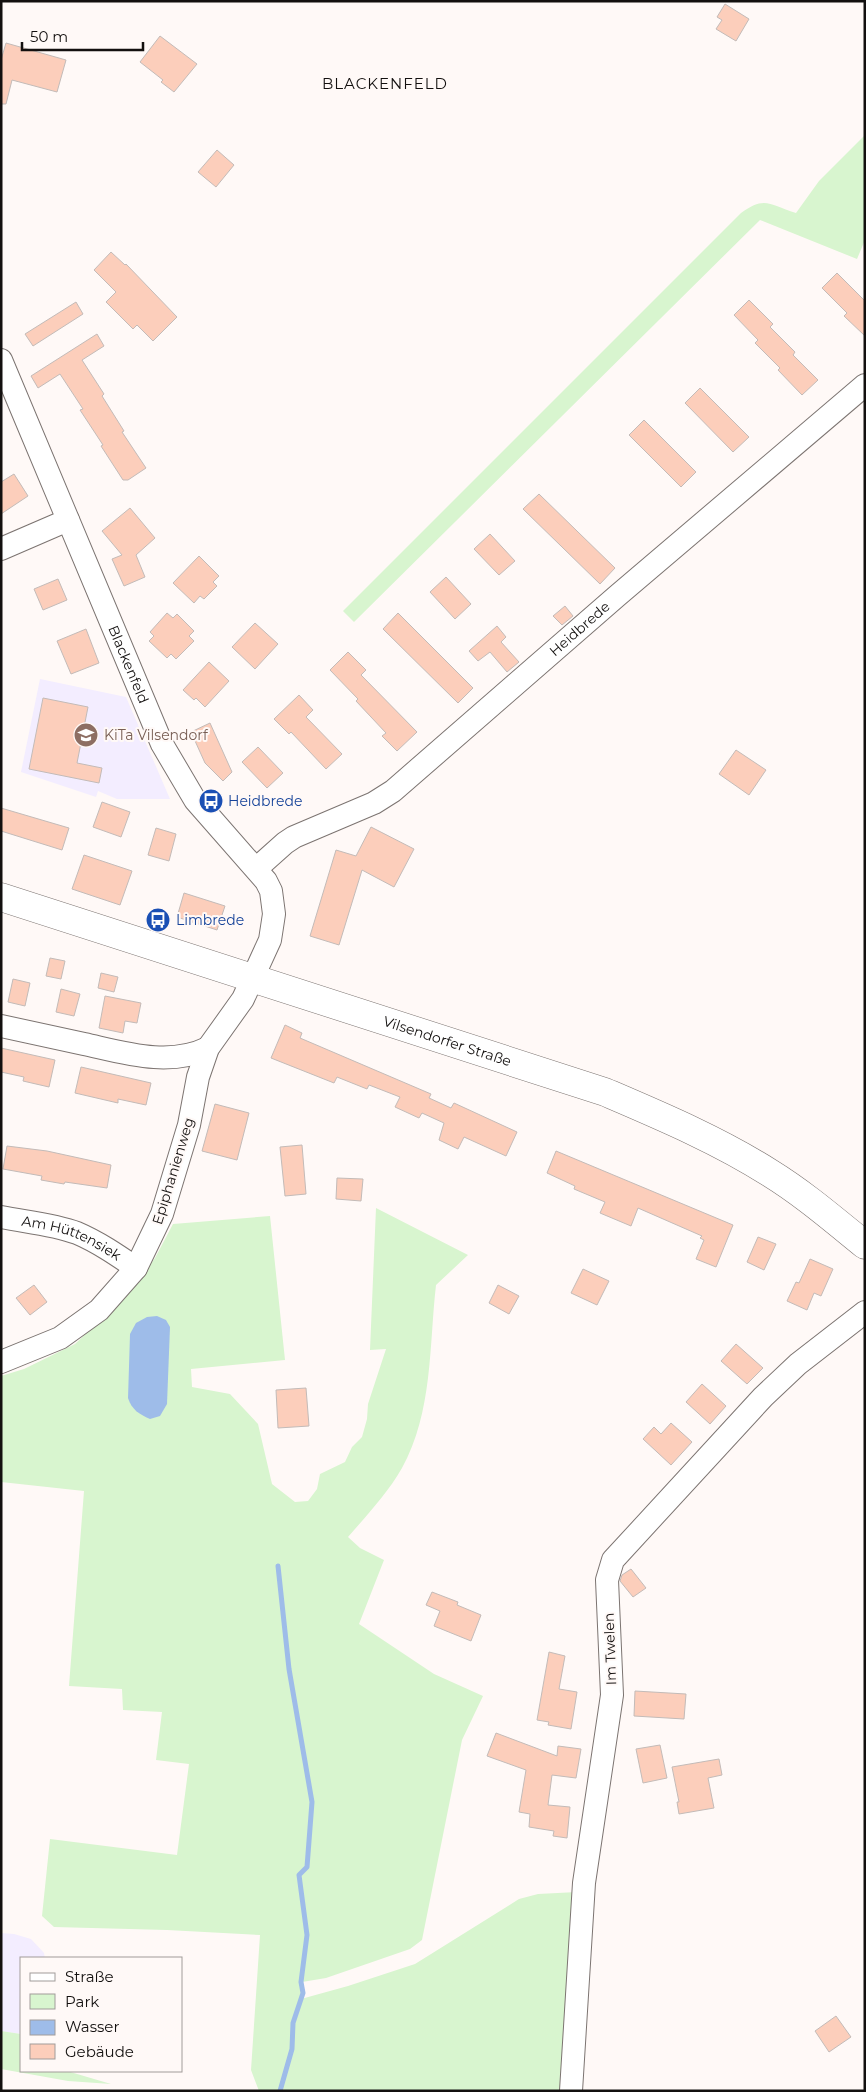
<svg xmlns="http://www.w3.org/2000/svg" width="866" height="2092" font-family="Montserrat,sans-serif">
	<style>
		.education { fill: #f3edff }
		.green { fill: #d8f5cf }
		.water { fill: #9ebce9 }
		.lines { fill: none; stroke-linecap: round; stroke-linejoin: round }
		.stream { stroke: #9ebce9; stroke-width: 5 }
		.building { fill: #fccebb; stroke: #c3bbb8 }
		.minor-casing { stroke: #7c7471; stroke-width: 24 }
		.major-casing { stroke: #7c7471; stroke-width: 29 }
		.minor { stroke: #fff; stroke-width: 22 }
		.major { stroke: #fff; stroke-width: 28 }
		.labels { text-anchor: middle; stroke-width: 4; stroke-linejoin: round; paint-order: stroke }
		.street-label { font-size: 14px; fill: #13100f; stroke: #fff9f7 }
		.education-label { font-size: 14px; fill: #785e54; stroke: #fff9f7; text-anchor: start }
		.transit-label { font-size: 14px; fill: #164399; stroke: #fff9f7; text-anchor: start }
		.neighbourhood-label { font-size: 15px; letter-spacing: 1px; fill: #13100f; stroke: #fff9f7 }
	</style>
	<rect width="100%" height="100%" fill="#fff9f7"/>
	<!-- education -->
	<path class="education" d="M40,679L126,697L170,799H117L98,791L96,797L21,772Z
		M1,1933L14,1934L31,1939L44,1953L45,1958H21V2034L1,2031Z"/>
	<!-- green -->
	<path class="green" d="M865,135V240L857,259L760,220L354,622L343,611L741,213C765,195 770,205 796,213L819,181Z
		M376,1208L468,1255L436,1285C429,1346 433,1412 402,1468C387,1494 367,1515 348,1537L360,1548L384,1560L359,1624L434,1674L483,1696L462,1740L422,1940L410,1949L326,1978L302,1982L301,1999L348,1986L415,1964L519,1899L538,1894L577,1892L566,2091H259L251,2070L260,1935L167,1930L54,1927L42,1916L50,1839L177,1855L189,1764L156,1760L162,1712L123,1710L122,1689L69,1686L84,1491L1,1482V1376L24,1369L75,1344L127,1295L155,1258L173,1224L270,1216L285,1360L191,1369L192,1387L230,1394L258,1424L272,1484L295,1502L308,1501L317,1489L320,1474L345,1462L352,1447L362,1437L367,1419L368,1404L386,1349L370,1350Z
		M1,2031L21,2034V2071H67L111,2084L68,2081L1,2069Z"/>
	<!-- water -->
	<path class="water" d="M157,1316L166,1320L170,1327L167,1404L160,1416L150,1419C139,1414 132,1410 128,1398L130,1334L136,1323L147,1317Z"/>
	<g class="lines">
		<!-- stream -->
		<path class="stream" d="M278,1566L289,1669L312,1802L307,1867L299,1875L307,1935L301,1982L303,1993L293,2023L292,2049L280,2091"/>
	</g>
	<!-- building -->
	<path class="building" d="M725,4L749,19L736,41L716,29L722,20L717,17Z
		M160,36L197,64L174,92L161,82L163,80L140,62Z
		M6,43L66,60L57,92L12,80L6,104H1V60Z
		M217,150L234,165L216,187L198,172Z
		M111,252L125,265L126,264L177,317L153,341L137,325L133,329L106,302L116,292L94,270Z
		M837,273L865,301V336L844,316L847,313L822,288Z
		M749,300L773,324L770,327L795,352L793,355L818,380L802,395L778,370L780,368L755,343L758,340L734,315Z
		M76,302L83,314L33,346L25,334Z
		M97,334L104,346L82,360L104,394L102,396L124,431L122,432L146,468L128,480H123L101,446L103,445L80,410L83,409L60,374L38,388L31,376Z
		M700,388L749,437L733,452L685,403Z
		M644,420L696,472L681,487L629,435Z
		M14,474L28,496L1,514V482Z
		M539,494L615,568L600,584L523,509Z
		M130,508L155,538L136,555L145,577L124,586L112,559L122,555L102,531Z
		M490,534L515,561L499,575L474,549Z
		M199,556L219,576L213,582L217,586L204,599L200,596L194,603L173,583Z
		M446,577L471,604L455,619L430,592Z
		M58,579L67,600L43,610L34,589Z
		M565,606L573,616L562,625L553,616Z
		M167,613L173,618L177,614L194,631L189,636L194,641L176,659L171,654L167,658L149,641L154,636L150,632Z
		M398,613L473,688L458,703L383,629Z
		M255,623L278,644L255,669L232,647Z
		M497,626L506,637L501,642L519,662L507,672L490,652L478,661L469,651Z
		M86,629L99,663L71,674L57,641Z
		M348,652L366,670L361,675L417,732L397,751L382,736L386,733L356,701L358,699L330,670Z
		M209,662L229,681L205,707L196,698L194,700L183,690Z
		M299,695L313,710L306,717L342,754L326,769L291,732L289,734L274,719Z
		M43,698L88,707L77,763L102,768L99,783L29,769Z
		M210,723L232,772L223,781L205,763L191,732Z
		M258,747L283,773L267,788L242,762Z
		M736,750L766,770L749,795L719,774Z
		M102,802L130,812L121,837L93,827Z
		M1,808L69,828L62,850L1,831Z
		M371,827L414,849L394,887L362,870L339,945L310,936L336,850L356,856Z
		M156,828L176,834L169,861L148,855Z
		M84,855L132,871L120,905L72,889Z
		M184,893L225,906L217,930L177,917Z
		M50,958L65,961L61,979L46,976Z
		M101,973L118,977L114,992L98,988Z
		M13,979L30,983L25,1006L8,1002Z
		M61,989L80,994L74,1016L56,1012Z
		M105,996L141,1003L137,1023L125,1021L123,1033L99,1028Z
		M285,1025L302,1033L300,1038L431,1094L429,1098L451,1108L454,1103L517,1132L506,1156L464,1137L458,1149L439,1140L444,1123L422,1113L419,1118L395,1107L400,1097L369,1085L367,1089L337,1077L334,1083L271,1058Z
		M1,1048L55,1060L49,1087L23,1081L24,1077L1,1072Z
		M81,1067L151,1083L146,1105L118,1099V1103L75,1093Z
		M215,1104L249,1113L237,1160L202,1151Z
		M302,1145L306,1194L285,1196L280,1147Z
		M7,1146L47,1151L111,1165L107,1188L65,1182L64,1184L41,1180L42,1176L3,1169Z
		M556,1151L733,1225L716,1267L696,1259L704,1240L700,1238L702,1236L638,1208L631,1226L600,1213L605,1202L574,1189L575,1186L547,1173Z
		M337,1178L363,1179L361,1201L336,1199Z
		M758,1237L776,1244L764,1270L747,1262Z
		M810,1259L833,1269L821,1296L814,1293L807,1310L787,1301L796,1282L799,1283Z
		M583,1269L609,1281L597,1305L571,1293Z
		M34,1285L47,1302L30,1315L16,1298Z
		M498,1285L519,1296L509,1314L489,1303Z
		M736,1344L763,1368L747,1384L721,1361Z
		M702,1384L726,1406L710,1424L686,1402Z
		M306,1388L309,1426L278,1428L276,1390Z
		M671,1423L692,1442L671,1465L643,1439L654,1427L661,1434Z
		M631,1569L646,1588L633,1597L620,1581L622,1575Z
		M432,1592L458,1602L457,1605L481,1615L471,1641L434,1626L440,1611L426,1605Z
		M549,1652L565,1656L559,1689L577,1692L571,1729L548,1725L549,1722L537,1720Z
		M635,1691L686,1694L684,1719L634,1716Z
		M496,1733L557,1756L558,1746L581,1749L576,1778L552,1775L548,1805L570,1807L567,1838L553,1836L554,1831L529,1827L530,1814L519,1812L526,1770L487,1756Z
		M660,1745L667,1778L643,1783L636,1749Z
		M719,1759L722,1775L708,1778L714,1808L679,1814L677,1802H679L672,1767Z
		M836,2016L851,2037L829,2052L815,2031Z"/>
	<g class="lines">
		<defs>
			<g id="minor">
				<path id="s1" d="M1,360L162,744L195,800L266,881L271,891L274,914L270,940L243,999L208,1048L198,1077L189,1125L162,1214L136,1268L99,1310L60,1338L1,1362"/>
				<path d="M1,549L68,520"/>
				<path id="s2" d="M257,868L285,843L294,837L374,803L393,791L617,596L865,385"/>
				<path d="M1,1026C29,1032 57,1038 84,1044C125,1053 169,1067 208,1048"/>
				<path id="s3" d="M1,1217C26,1222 53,1224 77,1233C98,1242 117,1255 136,1268"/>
				<path d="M571,2091L584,1883L612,1695L607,1580L613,1560L763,1397L798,1364L865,1312"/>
			</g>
			<g id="major">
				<path id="s4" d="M1,897L605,1092C661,1116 718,1140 770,1173C804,1194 834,1220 865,1245"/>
			</g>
		</defs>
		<!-- minor casing -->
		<use href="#minor" class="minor-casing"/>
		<!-- major casing -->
		<use href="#major" class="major-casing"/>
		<!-- minor -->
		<use href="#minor" class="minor"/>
		<!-- major -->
		<use href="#major" class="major"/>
	</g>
	<!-- icons -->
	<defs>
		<symbol id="school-disc" viewBox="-11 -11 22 22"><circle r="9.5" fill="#8d6e63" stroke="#fff9f7"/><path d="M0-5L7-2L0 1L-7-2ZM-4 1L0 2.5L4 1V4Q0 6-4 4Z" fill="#fff"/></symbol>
		<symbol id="bus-disc" viewBox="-11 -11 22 22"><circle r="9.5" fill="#1a4fb4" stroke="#fff9f7"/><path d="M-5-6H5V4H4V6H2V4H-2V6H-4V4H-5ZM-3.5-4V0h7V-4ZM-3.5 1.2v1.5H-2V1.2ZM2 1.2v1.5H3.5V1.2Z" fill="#fff"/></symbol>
	</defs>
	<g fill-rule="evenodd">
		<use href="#school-disc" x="72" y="721" width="28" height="28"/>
		<use href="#bus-disc" x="197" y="787" width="28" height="28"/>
		<use href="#bus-disc" x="144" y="906" width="28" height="28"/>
	</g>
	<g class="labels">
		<!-- street labels -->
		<g class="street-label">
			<text dy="5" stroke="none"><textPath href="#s2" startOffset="405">Heidbrede</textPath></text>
			<text dy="5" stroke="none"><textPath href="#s1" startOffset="330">Blackenfeld</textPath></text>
			<text dy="5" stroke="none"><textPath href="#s4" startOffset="469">Vilsendorfer Straße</textPath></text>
			<text transform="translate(173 1171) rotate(-73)" y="5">Epiphanienweg</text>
			<text dy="5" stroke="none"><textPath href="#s3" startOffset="74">Am Hüttensiek</textPath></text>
			<text transform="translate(610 1649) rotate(-92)" y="5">Im Twelen</text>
		</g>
		<!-- education labels -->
		<g class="education-label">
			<text x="104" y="740">KiTa Vilsendorf</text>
		</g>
		<!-- transit labels -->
		<g class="transit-label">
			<text x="228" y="806">Heidbrede</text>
			<text x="176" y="925">Limbrede</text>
		</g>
		<!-- neighbourhood labels -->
		<g class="neighbourhood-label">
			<text x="385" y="89">BLACKENFELD</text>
		</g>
	</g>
	<!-- border -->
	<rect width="866" height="2092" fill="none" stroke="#13100f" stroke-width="5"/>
	<!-- legend -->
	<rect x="20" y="1957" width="162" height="115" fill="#fff9f7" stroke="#a19c9a"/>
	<rect x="30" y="1973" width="25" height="8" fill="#ffffff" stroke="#a19c9a"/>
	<text x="65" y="1982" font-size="15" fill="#13100f">Straße</text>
	<rect x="30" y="1994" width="25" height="15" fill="#d8f5cf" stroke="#a19c9a"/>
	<text x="65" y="2007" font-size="15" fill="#13100f">Park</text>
	<rect x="30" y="2020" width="25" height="15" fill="#9ebce9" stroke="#a19c9a"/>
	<text x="65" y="2032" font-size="15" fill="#13100f">Wasser</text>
	<rect x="30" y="2044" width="25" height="15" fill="#fccebb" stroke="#a19c9a"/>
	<text x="65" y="2057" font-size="15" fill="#13100f">Gebäude</text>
	<!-- scale -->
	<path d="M22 42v8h121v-8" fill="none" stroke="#13100f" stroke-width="2.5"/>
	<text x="30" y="42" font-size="15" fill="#13100f" stroke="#fff9f7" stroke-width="4" paint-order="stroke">50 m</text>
</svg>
